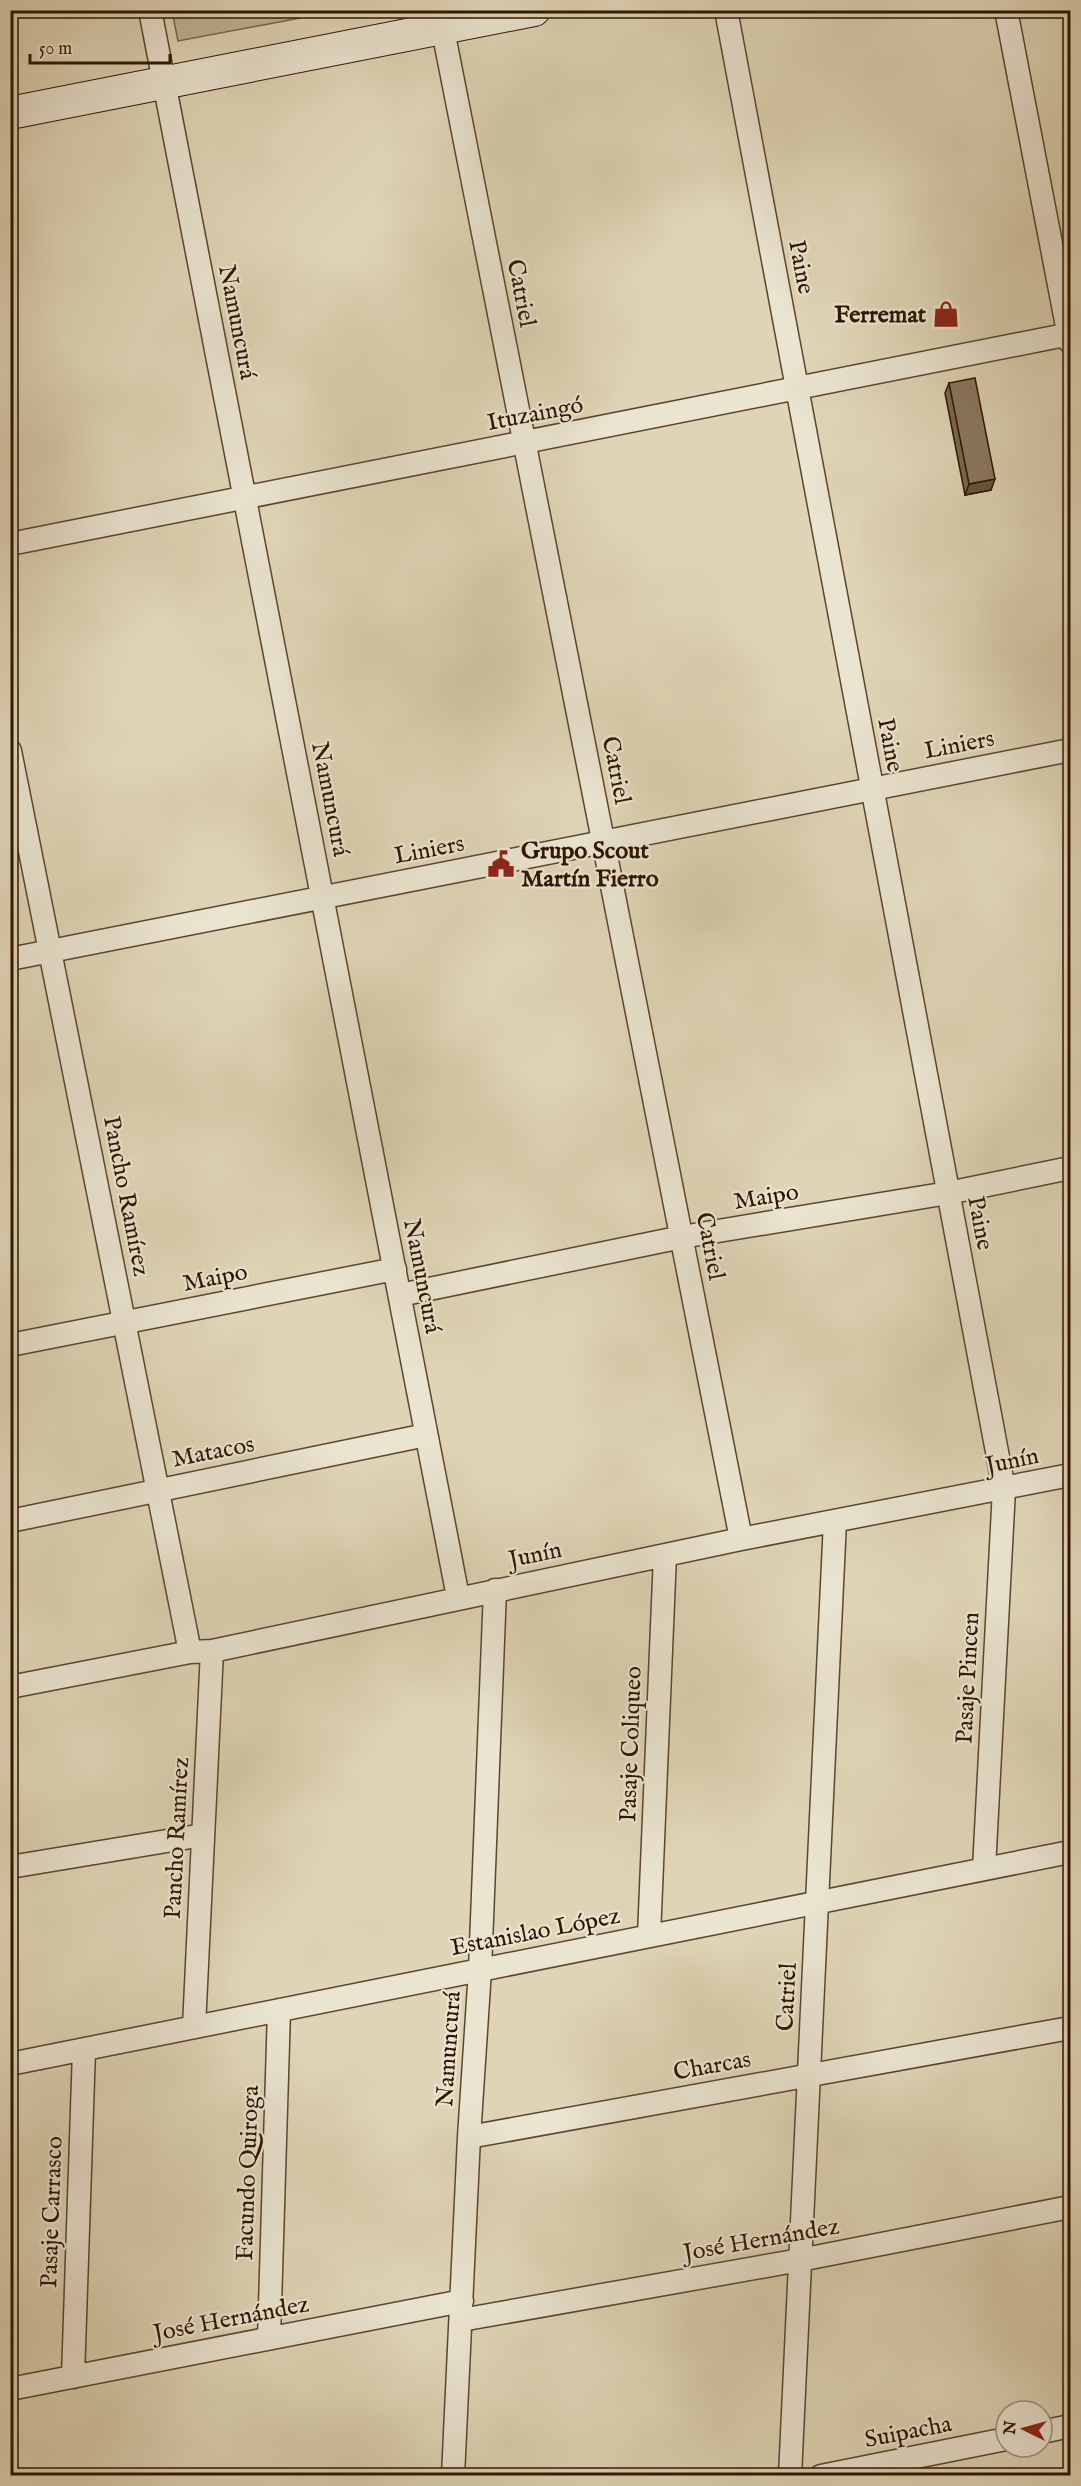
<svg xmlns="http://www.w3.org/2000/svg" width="1081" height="2486" font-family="'IM FELL English',serif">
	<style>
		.green { fill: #c1b497; stroke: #78644c; stroke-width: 1.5 }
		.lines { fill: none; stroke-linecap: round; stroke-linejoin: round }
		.street-casing { stroke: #5b452e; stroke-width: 25 }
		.secondary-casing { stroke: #2f1500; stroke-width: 34 }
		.street { stroke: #eae4d0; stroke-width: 22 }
		.secondary { stroke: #eae4d0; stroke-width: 32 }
		.wall { fill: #786852; stroke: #2f1500; stroke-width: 1.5 }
		.shaded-wall { fill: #615542; stroke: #2f1500; stroke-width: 1.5 }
		.building { fill: #8b795f; stroke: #2f1500; stroke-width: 1.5 }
		.labels { text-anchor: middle; stroke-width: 4.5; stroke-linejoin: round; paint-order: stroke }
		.street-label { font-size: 24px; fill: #2f1500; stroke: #eae4d0 }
		.poi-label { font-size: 24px; font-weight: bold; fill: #2f1500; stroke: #eae4d0; text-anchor: end }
	</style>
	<rect width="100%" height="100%" fill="#dfd5b6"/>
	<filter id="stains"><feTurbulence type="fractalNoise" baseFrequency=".00333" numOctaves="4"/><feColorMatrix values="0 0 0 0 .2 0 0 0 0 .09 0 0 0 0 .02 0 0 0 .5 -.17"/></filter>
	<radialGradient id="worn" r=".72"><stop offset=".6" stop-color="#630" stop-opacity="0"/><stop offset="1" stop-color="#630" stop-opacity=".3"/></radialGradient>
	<!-- green -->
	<path class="green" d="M172,11V10L337,11L178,41Z"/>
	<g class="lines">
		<defs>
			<path id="street" d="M150,10L458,1597
				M439,10L741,1539
				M726,10L1004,1489L984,1869
				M1006,10L1070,342
				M10,544L1070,334
				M10,751L190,1652
				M10,959L1070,750
				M400,1295L682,1237L948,1193L1070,1168
				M10,1345L395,1269
				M10,1521L426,1435
				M10,1687L190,1652L212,1651L741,1539L1070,1475
				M10,1867L203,1835
				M649,1936L665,1555
				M194,2027L212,1651
				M10,2064L1070,1852
				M469,2137L1070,2028
				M461,2320L800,2260L1070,2207
				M269,2338L279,2010
				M73,2377L84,2050
				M10,2389L462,2301
				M1042,2432L1070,2426
				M453,2476L469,2137L480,1970L495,1590
				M790,2476L835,1521
				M821,2476L1006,2439"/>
			<path id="secondary" d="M10,113L534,10"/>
		</defs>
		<!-- street casing -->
		<use href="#street" class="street-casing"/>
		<!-- secondary casing -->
		<use href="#secondary" class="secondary-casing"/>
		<!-- street -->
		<use href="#street" class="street"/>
		<!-- secondary -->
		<use href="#secondary" class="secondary"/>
	</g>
	<!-- wall -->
	<path class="wall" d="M949,383L991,490L965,495L945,393Z"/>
	<!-- shaded-wall -->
	<path class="shaded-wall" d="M995,479L991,490L965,495L969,484Z"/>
	<!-- building -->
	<path class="building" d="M975,378L995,479L969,484L949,383Z"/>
	<!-- icons -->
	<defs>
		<symbol id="shop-bare" viewBox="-9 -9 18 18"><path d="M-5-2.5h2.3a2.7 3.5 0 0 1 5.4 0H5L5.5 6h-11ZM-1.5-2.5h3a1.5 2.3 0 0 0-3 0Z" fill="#8f2418" stroke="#eae4d0" stroke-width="2.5" paint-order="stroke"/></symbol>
		<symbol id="civic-bare" viewBox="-9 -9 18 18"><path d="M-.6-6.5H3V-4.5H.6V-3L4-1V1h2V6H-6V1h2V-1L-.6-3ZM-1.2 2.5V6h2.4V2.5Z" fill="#8f2418" stroke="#eae4d0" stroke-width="2.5" paint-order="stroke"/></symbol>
	</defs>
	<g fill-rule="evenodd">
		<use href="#shop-bare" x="927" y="295" width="38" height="38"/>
		<use href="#civic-bare" x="482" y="845" width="38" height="38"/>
	</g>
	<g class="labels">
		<!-- street labels -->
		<g class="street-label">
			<text transform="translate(802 267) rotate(79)" y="8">Paine</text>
			<text transform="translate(522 293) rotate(79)" y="8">Catriel</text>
			<text transform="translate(238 322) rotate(79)" y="8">Namuncurá</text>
			<text transform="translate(535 413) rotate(-11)" y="8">Ituzaingó</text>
			<text transform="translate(959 744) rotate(-11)" y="8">Liniers</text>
			<text transform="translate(891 745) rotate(79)" y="8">Paine</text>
			<text transform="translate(617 770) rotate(79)" y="8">Catriel</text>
			<text transform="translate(331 799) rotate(79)" y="8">Namuncurá</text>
			<text transform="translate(429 849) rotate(-11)" y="8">Liniers</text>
			<text transform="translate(127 1196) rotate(79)" y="8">Pancho Ramírez</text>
			<text transform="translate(766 1196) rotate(-9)" y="8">Maipo</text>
			<text transform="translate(981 1223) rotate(79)" y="8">Paine</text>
			<text transform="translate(711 1246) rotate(79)" y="8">Catriel</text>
			<text transform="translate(423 1276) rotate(79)" y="8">Namuncurá</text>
			<text transform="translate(215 1277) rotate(-11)" y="8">Maipo</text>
			<text transform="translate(213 1451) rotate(-11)" y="8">Matacos</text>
			<text transform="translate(1012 1460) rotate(-12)" y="8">Junín</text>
			<text transform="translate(535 1554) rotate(-12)" y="8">Junín</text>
			<text transform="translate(967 1678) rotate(-87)" y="8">Pasaje Pincen</text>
			<text transform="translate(630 1744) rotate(-88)" y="8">Pasaje Coliqueo</text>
			<text transform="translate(176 1838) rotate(-87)" y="8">Pancho Ramírez</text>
			<text transform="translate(535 1931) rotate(-11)" y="8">Estanislao López</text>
			<text transform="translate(786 1997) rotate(-87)" y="8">Catriel</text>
			<text transform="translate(448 2049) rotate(-86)" y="8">Namuncurá</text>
			<text transform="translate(712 2065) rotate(-10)" y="8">Charcas</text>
			<text transform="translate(247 2173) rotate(-88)" y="8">Facundo Quiroga</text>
			<text transform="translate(51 2212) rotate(-88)" y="8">Pasaje Carrasco</text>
			<text transform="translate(761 2239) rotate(-10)" y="8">José Hernández</text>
			<text transform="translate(231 2318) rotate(-11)" y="8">José Hernández</text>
			<text transform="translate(908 2431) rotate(-11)" y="8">Suipacha</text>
		</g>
		<!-- poi labels -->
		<g class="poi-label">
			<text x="926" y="322">Ferremat</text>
			<text x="521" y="858" text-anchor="start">Grupo Scout<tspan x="521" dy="28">Martín Fierro</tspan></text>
		</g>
	</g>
	<!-- margin -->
	<rect width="1081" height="2486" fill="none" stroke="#dfd5b6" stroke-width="36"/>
	<rect x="12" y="12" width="1057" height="2462" fill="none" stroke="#2f1500" stroke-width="3"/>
	<rect x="18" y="18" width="1045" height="2450" fill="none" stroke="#2f1500" stroke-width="1.5"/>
	<!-- north arrow -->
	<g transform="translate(1024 2429) rotate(275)"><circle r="28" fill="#eae4d0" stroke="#9f917d" stroke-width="1.5"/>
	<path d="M0-4.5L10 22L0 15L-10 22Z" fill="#8f2418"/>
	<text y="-9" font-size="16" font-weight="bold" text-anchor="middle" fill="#2f1500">N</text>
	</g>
	<!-- scale -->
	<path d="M30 54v9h140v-9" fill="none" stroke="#2f1500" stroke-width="3"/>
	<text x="39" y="54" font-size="18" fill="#2f1500" stroke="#eae4d0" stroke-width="4.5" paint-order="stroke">50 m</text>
	<rect width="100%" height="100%" filter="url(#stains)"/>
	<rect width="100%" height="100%" fill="url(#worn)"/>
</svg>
